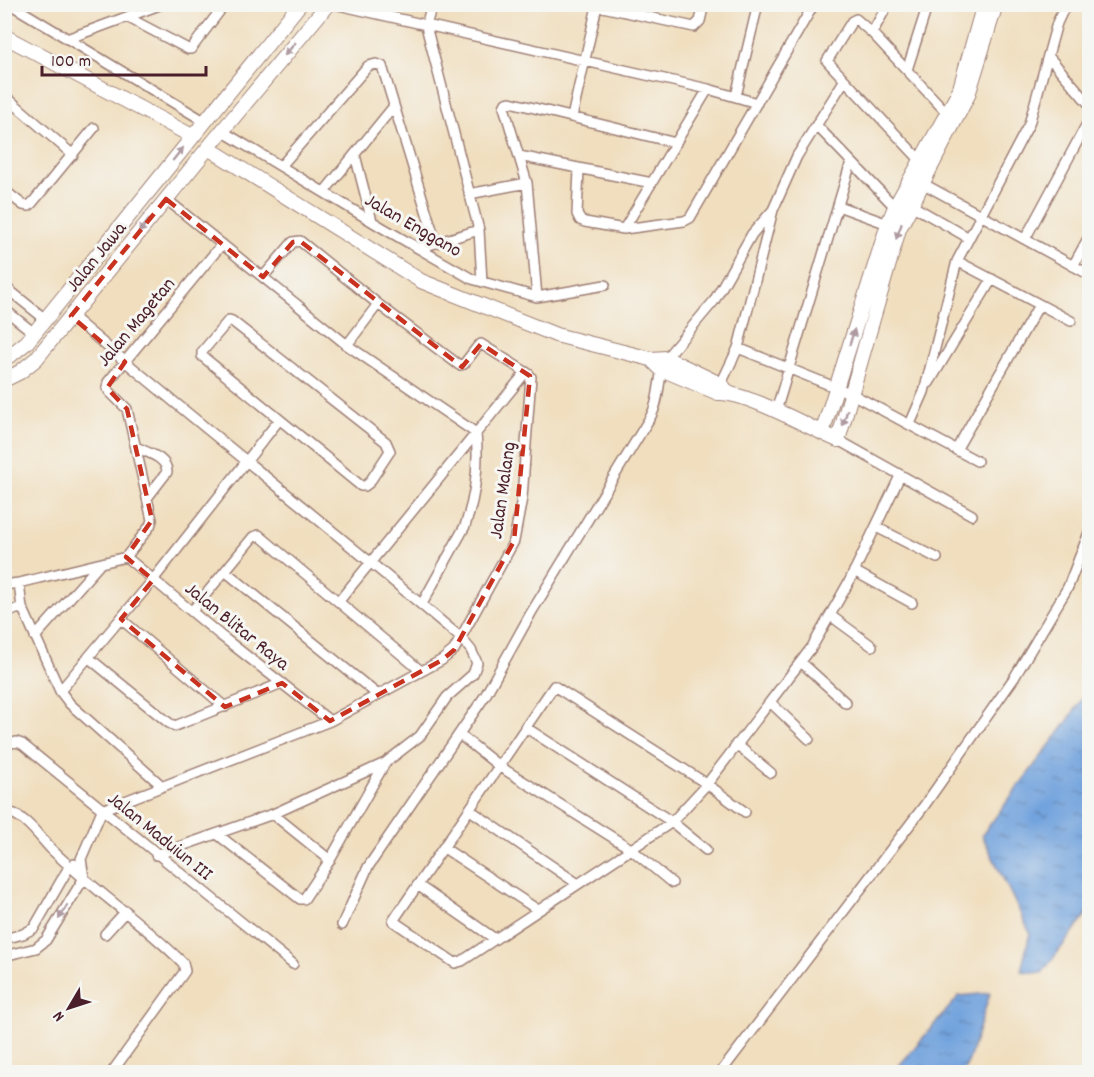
<svg xmlns="http://www.w3.org/2000/svg" width="1094" height="1077" font-family="Dekko,sans-serif">
	<style>
		.water { fill: url(#water-ripples); stroke: #5e6184; stroke-width: 1.5 }
		.lines { fill: none; stroke-linecap: round; stroke-linejoin: round }
		.street-casing { stroke: #9d7e74; stroke-width: 12 }
		.secondary-casing { stroke: #9d7e74; stroke-width: 16 }
		.street { stroke: #fff; stroke-width: 9 }
		.secondary { stroke: #fff; stroke-width: 14 }
		.oneway { fill: #ae9aa0 }
		.marked { fill: none; stroke: #c8321e; stroke-width: 4.5; stroke-dasharray: 12 8; stroke-linejoin: round }
		.labels { text-anchor: middle; stroke-width: 6; stroke-linejoin: round; paint-order: stroke }
		.street-label { font-size: 20px; fill: #4a1f2b; stroke: #f6f6f2 }
	</style>
	<defs>
		<pattern id="water-ripples" width="26" height="14" patternUnits="userSpaceOnUse" patternTransform="scale(1.5)"><rect width="26" height="14" fill="#72a3dd"/><path d="M2 4q2-2 4 0t4 0M15 11q2-2 4 0t4 0" fill="none" stroke="#6084b3"/></pattern>
	</defs>
	<rect width="100%" height="100%" fill="#f6f6f2"/>
	<filter id="ink" filterUnits="userSpaceOnUse"><feTurbulence type="fractalNoise" baseFrequency=".0167" numOctaves="2"/><feDisplacementMap in="SourceGraphic" scale="12" xChannelSelector="R" yChannelSelector="G"/><feConvolveMatrix kernelMatrix="1 2 1 2 8 2 1 2 1" color-interpolation-filters="sRGB"/></filter>
	<filter id="wash" filterUnits="userSpaceOnUse"><feTurbulence type="fractalNoise" baseFrequency=".008" numOctaves="4" result="noise"/><feDisplacementMap in="SourceGraphic" scale="24" xChannelSelector="R" yChannelSelector="G"/><feGaussianBlur stdDeviation="1.35" result="paint"/><feColorMatrix in="noise" values="0 0 0 0 0 0 0 0 0 0 0 0 0 0 0 0 0 1.4 0 .05"/><feComposite in="paint" operator="in"/></filter>
	<g filter="url(#wash)">
		<rect width="100%" height="100%" fill="#f0debe"/>
		<!-- water -->
		<path class="water" d="M1089,688V911L1042,973L1021,971L1030,933L982,835L1067,722Z
			M990,993L969,1060L963,1072H896L897,1068L959,996Z"/>
	</g>
	<g filter="url(#ink)">
		<g class="lines">
			<defs>
				<path id="street" d="M10,4L204,121
					M334,4L708,89L757,103
					M432,4L426,26L479,230L482,282
					M589,4L694,27L700,21L704,4
					M127,17L188,49H191L225,4
					M872,33L888,4
					M67,39L162,4
					M1048,56L1090,105
					M907,70L928,4
					M4,95L73,155
					M736,96L758,4
					M572,117L597,6
					M817,126L895,207
					M222,131L383,228L472,279L537,297L605,285
					M355,155L372,221
					M519,156L652,183
					M920,160L827,61L852,21L856,19L872,33L948,114
					M281,166L368,66L376,64L382,66L436,243
					M579,170L577,214L580,220L585,222L624,229L684,221L690,218L814,4
					M922,183L1090,275
					M4,190L23,205L29,206L33,202L94,128
					M324,192L394,106
					M469,194L527,183
					M166,199L347,345L476,433C479,465 476,495 465,526L422,604
					M911,205L969,238
					M838,206L888,224
					M624,229L708,89
					M1025,239L1090,118
					M419,248L479,230
					M957,261L1071,321
					M1073,266L1090,235
					M4,286L45,319
					M537,297L527,183L504,107L506,103L510,102L676,143
					M4,309L34,333
					M71,316C199,425 333,529 461,638L471,650L477,663L473,674L447,697L420,736L385,763L273,814L156,855
					M229,320L232,321L386,442L390,451L369,483L365,486H361L202,356V352Z
					M347,345L378,304
					M738,348L852,394L977,461
					M929,383L992,279
					M719,388L738,348L773,210L797,156L844,81
					M776,411L851,162
					M910,424L924,392L957,261L1029,124L1057,23L1063,10L1069,4
					M838,440L972,515
					M136,447C147,453 167,457 167,472L147,498
					M956,450L1039,305
					M876,527L937,558
					M126,557L150,526L152,520L127,409L110,392L107,388L108,382L222,244
					M126,557L220,635L330,721
					M225,571L378,695
					M854,571L912,603
					M19,583L22,608
					M4,585L19,583L126,557
					M339,601L526,372
					M192,611L253,537L259,535L421,671
					M4,614L19,608L24,611L60,691L70,704L161,785
					M831,616L872,646
					M121,619L225,707
					M35,637L100,564
					M89,658L169,723L175,726L282,683
					M801,662L846,703
					M60,691L153,580L279,420
					M770,702L809,739
					M525,727L672,822L706,850
					M460,735L499,766L631,849L672,883
					M736,744L771,773
					M4,745L16,742L22,744L293,964
					M470,810L578,884
					M4,811C23,813 38,835 50,848C92,889 141,921 183,963L185,971L112,1072
					M745,812L707,784L672,822L462,961L455,963L393,921L554,686L707,784L812,647L850,580L900,476
					M273,814L330,860
					M217,834L300,899H304L330,860L385,763
					M444,848L538,910
					M419,886L495,939
					M342,925L368,867L485,696L531,613L651,416C661,398 657,377 666,358L714,301L752,234L773,210
					M105,934L126,911
					M4,939L23,934L34,928L69,867L74,864
					M4,956L36,948L46,940L84,878L81,859L102,810L330,721L442,660L454,650L514,541L522,498L531,377L529,374L481,344L478,346L464,364L459,365L378,304L300,241L293,242L263,277
					M721,1072L924,806L1014,678L1068,587L1090,530"/>
				<path id="secondary" d="M4,36L192,136
					M208,148L421,281L556,335L651,359L666,358L720,384L728,392
					M4,357L11,355L27,342L300,4
					M651,359L661,369L718,393C745,391 810,428 838,440L899,229L968,95L996,4
					M4,380L20,372L36,359L208,148L328,4
					M822,433L888,224L895,207L959,92L984,4"/>
			</defs>
			<!-- street casing -->
			<use href="#street" class="street-casing"/>
			<!-- secondary casing -->
			<use href="#secondary" class="secondary-casing"/>
			<!-- street -->
			<use href="#street" class="street"/>
			<!-- secondary -->
			<use href="#secondary" class="secondary"/>
		</g>
		<!-- one-way arrows -->
		<defs><path id="oneway-solid" d="M-6-.8H1V-3.2L6.5 0L1 3.2V.8H-6Z" transform="scale(1.5)"/></defs>
		<g class="oneway">
			<use href="#oneway-solid" transform="translate(290 49) rotate(130)"/>
			<use href="#oneway-solid" transform="translate(178 154) rotate(-51)"/>
			<use href="#oneway-solid" transform="translate(144 226) rotate(129)"/>
			<use href="#oneway-solid" transform="translate(899 231) rotate(110)"/>
			<use href="#oneway-solid" transform="translate(852 337) rotate(-73)"/>
			<use href="#oneway-solid" transform="translate(845 418) rotate(107)"/>
			<use href="#oneway-solid" transform="translate(63 912) rotate(121)"/>
		</g>
	</g>
	<!-- marked area -->
	<path class="marked" d="M166,199L263,277L293,242L300,241L462,367L481,344L530,376L514,541L454,650L442,660L330,721L282,683L225,707L121,619L153,580L126,557L152,520L127,409L107,388L125,362L71,316Z"/>
	<g class="labels">
		<!-- street labels -->
		<g class="street-label">
			<text transform="translate(414 224) rotate(30)" y="7">Jalan Enggano</text>
			<text transform="translate(95 256) rotate(-51)" y="7">Jalan Jawa</text>
			<text transform="translate(135 321) rotate(-50)" y="7">Jalan Magetan</text>
			<text transform="translate(501 490) rotate(-82)" y="7">Jalan Malang</text>
			<text transform="translate(238 625) rotate(39)" y="7">Jalan Blitar Raya</text>
			<text transform="translate(161 835) rotate(39)" y="7">Jalan Maduiun III</text>
		</g>
	</g>
	<!-- margin -->
	<rect width="1094" height="1077" fill="none" stroke="#f6f6f2" stroke-width="24"/>
	<!-- north arrow -->
	<g transform="translate(69 1008) rotate(231)" stroke="#f6f6f2" stroke-width="4.5" paint-order="stroke">
	<path d="M0-4.5L10 22L0 15L-10 22Z" fill="#4a1f2b"/>
	<text y="-9" font-size="16" font-weight="bold" text-anchor="middle" fill="#4a1f2b">N</text>
	</g>
	<!-- scale -->
	<path d="M42 66v9h164v-9" fill="none" stroke="#4a1f2b" stroke-width="3"/>
	<text x="51" y="66" font-size="18" fill="#4a1f2b" stroke="#f6f6f2" stroke-width="4.5" paint-order="stroke">100 m</text>
</svg>
